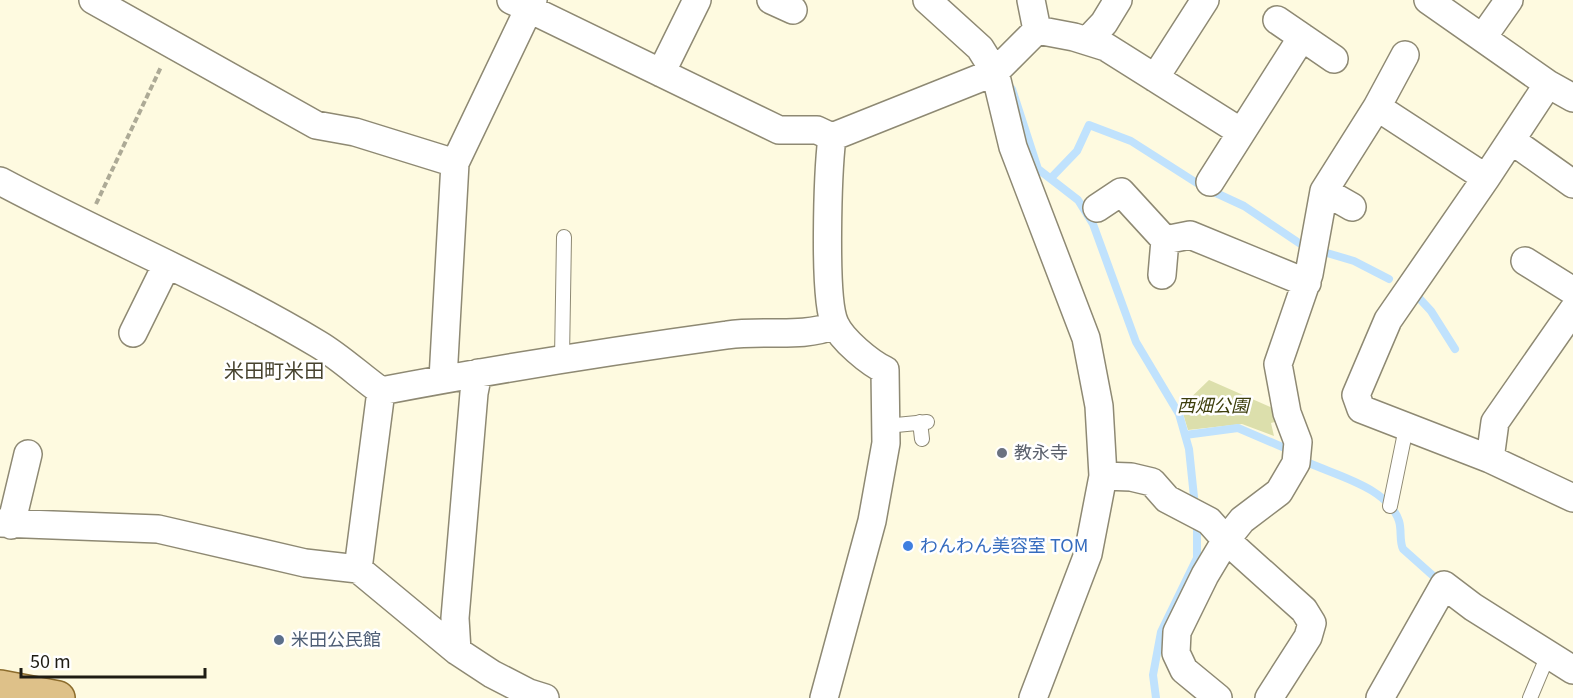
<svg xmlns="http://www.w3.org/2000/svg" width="1573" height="698" font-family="Georgia,'Noto Sans JP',serif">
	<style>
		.green { fill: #dcdfac }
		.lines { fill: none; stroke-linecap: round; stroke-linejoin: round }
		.stream { stroke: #c0e2fd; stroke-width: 8 }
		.service-casing { stroke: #8e8973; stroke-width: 16 }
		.minor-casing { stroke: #8e8973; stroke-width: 30 }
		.primary-casing { stroke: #8c6c2c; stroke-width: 36 }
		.path { stroke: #adaa96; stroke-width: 4; stroke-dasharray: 6 3; stroke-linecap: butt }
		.service { stroke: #fff; stroke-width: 14 }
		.minor { stroke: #fff; stroke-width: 27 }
		.primary { stroke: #dec189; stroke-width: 33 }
		.worship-dot { fill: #6b7280; stroke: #fff; stroke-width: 2 }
		.shop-dot { fill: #3f7fe0; stroke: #fff; stroke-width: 2 }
		.service-dot { fill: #5c6f8a; stroke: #fff; stroke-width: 2 }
		.labels { text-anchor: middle; stroke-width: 5; stroke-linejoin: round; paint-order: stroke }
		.park-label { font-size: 18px; font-style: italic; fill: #3d3e0c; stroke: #fff }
		.worship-label { font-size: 18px; fill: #5b616d; stroke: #fff; text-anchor: start }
		.shop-label { font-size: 18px; fill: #366cbe; stroke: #fff; text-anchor: start }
		.service-label { font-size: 18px; fill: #4e5e75; stroke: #fff; text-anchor: start }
		.neighbourhood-label { font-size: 20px; fill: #47432e; stroke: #fff }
	</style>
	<rect width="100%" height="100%" fill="#fefae0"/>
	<!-- green -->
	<path class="green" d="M1209,380L1275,409L1278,421L1271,423L1274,436L1242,424L1188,430L1181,407Z"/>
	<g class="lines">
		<!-- stream -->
		<path class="stream" d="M1012,89L1038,169L1078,200L1093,224L1136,342L1179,414L1189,449L1194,497
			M1051,178L1077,151L1089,125L1131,141L1203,187L1244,206L1299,243
			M1327,253L1354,261L1389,279
			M1419,298L1431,311L1455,349
			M1185,435L1238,428L1287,449
			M1309,463C1338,476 1388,488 1399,521C1402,531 1399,540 1403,549L1440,582
			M1156,698L1153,675L1161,632L1197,558V528"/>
		<defs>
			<path id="service" d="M562,358L564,237
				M920,422L922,439
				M886,426L927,422
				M1390,506L1406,428
				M1530,698L1548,655"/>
			<path id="minor" d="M93,0L316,125L355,132L455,163
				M511,0L779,130H817L832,137
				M771,0L793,10
				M927,0L980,48L995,72L1013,147L1086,338L1099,406L1103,476L1088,554L1033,698
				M1428,0L1548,84L1486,178L1388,320L1356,395L1361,409L1490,459
				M1277,20L1334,59
				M1037,30L1074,37L1106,47L1241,132
				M1483,37L1509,0
				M1087,41L1104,23L1118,0
				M661,73L697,0
				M1155,78L1205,0
				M1548,84L1573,98
				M1377,107L1486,178
				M1511,140L1573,184
				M0,181C105,237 216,283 318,344C340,357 360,376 381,391C496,369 611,351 727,335C763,329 801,339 835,325
				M1210,182L1302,37
				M1324,191L1352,207
				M1097,208L1121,192L1165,240L1190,235L1307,283
				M1525,261L1573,291
				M1162,275L1165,240
				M1573,310L1495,422L1490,459L1573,498
				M133,333L167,264
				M443,379L455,163L533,0
				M1103,476L1131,477L1152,482L1167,499L1209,521L1226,540L1304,610L1312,623L1308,637L1269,698
				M0,523L158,529L305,563L358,569L457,651L492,674L529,693L545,698
				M11,525L28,454
				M358,569L381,391
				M457,651L455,618L474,393L478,373
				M824,698L872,521L886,443L885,370C870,363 842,340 835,324C823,299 828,170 832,137L995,72L1037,30L1031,0
				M1218,698L1184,670L1176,653L1177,632L1205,575L1226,540L1242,520L1279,492L1296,463L1298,442L1287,413L1278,364L1309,274L1324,191L1377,107L1405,55
				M1380,698L1444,585L1473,607L1573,670"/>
			<path id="primary" d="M0,687L58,698"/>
		</defs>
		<!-- service casing -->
		<use href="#service" class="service-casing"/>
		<!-- minor casing -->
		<use href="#minor" class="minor-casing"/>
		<!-- primary casing -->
		<use href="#primary" class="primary-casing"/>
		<!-- path -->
		<path class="path" d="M96,204L161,67"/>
		<!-- service -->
		<use href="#service" class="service"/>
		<!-- minor -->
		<use href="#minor" class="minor"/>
		<!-- primary -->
		<use href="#primary" class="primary"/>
	</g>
	<!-- markers -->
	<circle class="worship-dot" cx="1002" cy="453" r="6"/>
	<circle class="shop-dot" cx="908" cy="546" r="6"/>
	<circle class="service-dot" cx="279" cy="640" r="6"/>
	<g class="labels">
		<!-- park labels -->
		<g class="park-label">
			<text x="1213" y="412">西畑公園</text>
		</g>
		<!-- worship labels -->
		<g class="worship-label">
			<text x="1014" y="459">教永寺</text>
		</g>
		<!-- shop labels -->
		<g class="shop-label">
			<text x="920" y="552">わんわん美容室 TOM</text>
		</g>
		<!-- service labels -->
		<g class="service-label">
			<text x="291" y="646">米田公民館</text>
		</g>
		<!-- neighbourhood labels -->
		<g class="neighbourhood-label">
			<text x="274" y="378">米田町米田</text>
		</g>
	</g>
	<!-- scale -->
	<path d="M21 668v9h184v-9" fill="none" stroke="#1e1c13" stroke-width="3"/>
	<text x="30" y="668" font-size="18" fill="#1e1c13" stroke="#ffffff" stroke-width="4.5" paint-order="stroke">50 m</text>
</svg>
